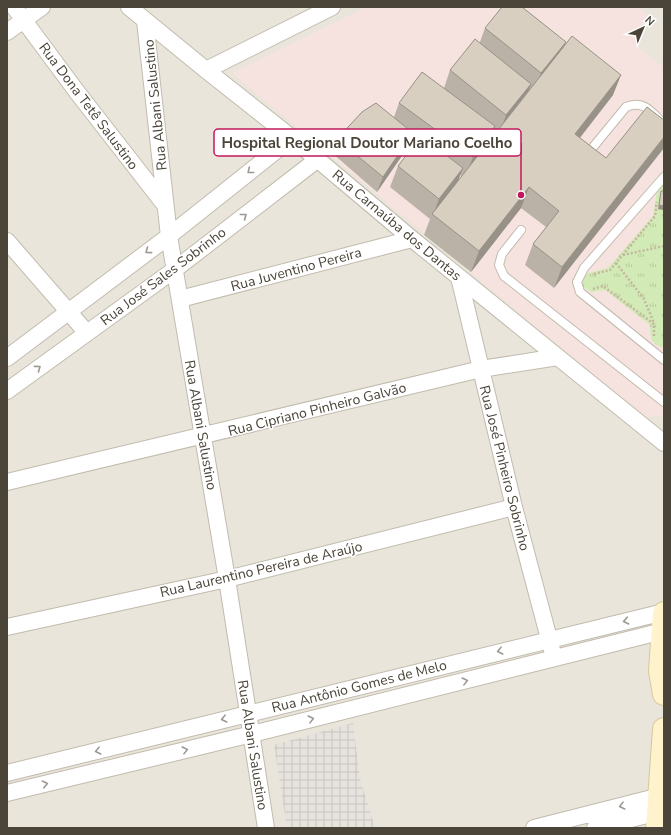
<svg xmlns="http://www.w3.org/2000/svg" width="671" height="835" font-family="'Nunito Sans',sans-serif">
	<style>
		.residential { fill: #eae5da }
		.industrial { fill: url(#industrial-grid) }
		.medical { fill: #f6e3e0 }
		.park { fill: url(#park-tufts) }
		.lines { fill: none; stroke-linecap: round; stroke-linejoin: round }
		.service-casing { stroke: #c2bbae; stroke-width: 10 }
		.minor-casing { stroke: #c2bbae; stroke-width: 18 }
		.secondary-casing { stroke: #d6c79b; stroke-width: 24 }
		.path { stroke: #c4b79f; stroke-width: 2.5; stroke-dasharray: 2 2; stroke-linecap: butt }
		.service { stroke: #fff; stroke-width: 8 }
		.minor { stroke: #fff; stroke-width: 16 }
		.secondary { stroke: #fff3cd; stroke-width: 22 }
		.wall { fill: #bab2a6; fill-rule: evenodd }
		.shaded-wall { fill: #979187 }
		.building { fill: #d8cfc1; stroke: #979187 }
		.oneway { stroke: #9c9892 }
		.labels { text-anchor: middle; stroke-width: 3; stroke-linejoin: round; paint-order: stroke }
		.street-label { font-size: 14px; fill: #4b4439; stroke: #fff }
		.leader { fill: none; stroke: #c2185b; stroke-width: 1.5 }
		.callout-dot { fill: #c2185b; stroke: #fff; stroke-width: 1.5 }
		.callout { fill: #fff; stroke: #c2185b; stroke-width: 1.5 }
		.callout-label { font-size: 15px; text-anchor: middle; font-weight: bold; fill: #4b4439 }
	</style>
	<defs>
		<pattern id="industrial-grid" width="8" height="8" patternUnits="userSpaceOnUse"><rect width="8" height="8" fill="#e6e2dd"/><path d="M0 4h8M4 0v8" fill="none" stroke="#c7c3be"/></pattern>
		<pattern id="park-tufts" width="24" height="20" patternUnits="userSpaceOnUse"><rect width="24" height="20" fill="#d2eab5"/><path d="M3 7l-1-3M5 7V3M7 7l1-3M15 17l-1-3M17 17v-4M19 17l1-3" fill="none" stroke="#b6ca9c"/></pattern>
	</defs>
	<rect width="100%" height="100%" fill="#f6f3ec"/>
	<!-- residential -->
	<path class="residential" d="M7,7H664V828H7Z"/>
	<!-- industrial -->
	<path class="industrial" d="M353,723L360,779L375,828H287L274,745Z"/>
	<!-- medical -->
	<path class="medical" d="M367,7H638L652,18L634,44L664,68L663,415L645,418L232,73Z"/>
	<!-- park -->
	<path class="park" d="M664,181V347H661C650,343 650,336 650,325L605,290L591,292L582,286L583,278L588,273L608,268L653,216L657,191Z"/>
	<g class="lines">
		<defs>
			<path id="service" d="M589,152L626,107C644,99 652,113 664,124
				M664,177L584,268L577,282L580,292L664,360
				M521,230L502,254L499,265L504,276L664,402"/>
			<path id="minor" d="M14,7L77,92L165,205
				M129,7L206,70L292,138L412,239L664,443
				M145,21L169,236L227,579L266,828
				M7,32L42,7
				M206,70L332,7
				M7,241L87,333
				M459,277L514,507L552,650
				M180,299L412,239
				M7,358L169,236L292,138
				M7,391L174,270L318,159
				M7,482L481,369L558,357
				M7,627L227,579L514,507
				M7,773L664,612
				M7,793L252,734L663,631
				M534,828L660,796
				M595,828L659,812"/>
			<path id="secondary" d="M664,613L660,671L664,694
				M657,828L664,729"/>
		</defs>
		<!-- service casing -->
		<use href="#service" class="service-casing"/>
		<!-- minor casing -->
		<use href="#minor" class="minor-casing"/>
		<!-- secondary casing -->
		<use href="#secondary" class="secondary-casing"/>
		<!-- path -->
		<path class="path" d="M623,255L664,246
			M616,263L644,299L654,323
			M594,274L610,270L655,216L657,202
			M593,289L603,286L654,324V338"/>
		<!-- service -->
		<use href="#service" class="service"/>
		<!-- minor -->
		<use href="#minor" class="minor"/>
		<!-- secondary -->
		<use href="#secondary" class="secondary"/>
	</g>
	<!-- wall -->
	<path class="wall" d="M485,28L566,42L564,45L613,95L580,138L606,158L554,288L525,265L533,244L546,227L521,208L471,272L424,235L430,219L390,187L398,166L416,142L411,138L408,147L377,192L332,153L337,139L394,117L399,103L444,88L450,70L480,42ZM494,131L496,133L491,139ZM460,175L462,176L458,181Z
		M661,191L664,210L658,209L660,195Z"/>
	<!-- shaded-wall -->
	<path class="shaded-wall" d="M566,42L558,63L533,94L541,73Z
		M621,75L613,95L567,154L575,134Z
		M531,84L524,105L499,136L506,115Z
		M495,126L488,147L465,178L473,157Z
		M413,133L408,147L377,192L383,177Z
		M664,137V148L554,288L562,267Z
		M463,168L455,189L433,215L439,199Z
		M529,187L521,208L471,272L479,251Z
		M659,205L664,206V210L658,209Z"/>
	<!-- building -->
	<path class="building" d="M502,7H522L566,42L541,73L485,28Z
		M572,36L621,75L575,134L606,158L647,107L664,120V137L562,267L533,244L559,211L529,187L479,251L432,214Z
		M475,39L531,84L506,115L450,70Z
		M422,72L495,126L473,157L399,103Z
		M376,103L413,133L383,177L337,139L362,112Z
		M421,136L463,168L439,199L398,166Z
		M661,191H664V206L659,205Z"/>
	<!-- one-way arrows -->
	<defs><path id="oneway-chevron" d="M-2-3.5L2.5 0L-2 3.5" fill="none" stroke-width="1.6" stroke-linecap="round" stroke-linejoin="round"/></defs>
	<g class="oneway">
		<use href="#oneway-chevron" transform="translate(250 171) rotate(141)"/>
		<use href="#oneway-chevron" transform="translate(244 216) rotate(-38)"/>
		<use href="#oneway-chevron" transform="translate(148 251) rotate(143)"/>
		<use href="#oneway-chevron" transform="translate(38 368) rotate(-36)"/>
		<use href="#oneway-chevron" transform="translate(626 621) rotate(167)"/>
		<use href="#oneway-chevron" transform="translate(500 651) rotate(166)"/>
		<use href="#oneway-chevron" transform="translate(465 681) rotate(-14)"/>
		<use href="#oneway-chevron" transform="translate(224 719) rotate(166)"/>
		<use href="#oneway-chevron" transform="translate(311 719) rotate(-14)"/>
		<use href="#oneway-chevron" transform="translate(185 750) rotate(-14)"/>
		<use href="#oneway-chevron" transform="translate(98 751) rotate(166)"/>
		<use href="#oneway-chevron" transform="translate(45 784) rotate(-13)"/>
		<use href="#oneway-chevron" transform="translate(622 806) rotate(166)"/>
	</g>
	<g class="labels">
		<!-- street labels -->
		<g class="street-label">
			<text transform="translate(155 105) rotate(-96)" y="5">Rua Albani Salustino</text>
			<text transform="translate(89 106) rotate(53)" y="5">Rua Dona Tetê Salustino</text>
			<text transform="translate(397 225) rotate(40)" y="5">Rua Carnaúba dos Dantas</text>
			<text transform="translate(296 269) rotate(-15)" y="5">Rua Juventino Pereira</text>
			<text transform="translate(163 276) rotate(-37)" y="5">Rua José Sales Sobrinho</text>
			<text transform="translate(317 409) rotate(-14)" y="5">Rua Cipriano Pinheiro Galvão</text>
			<text transform="translate(201 425) rotate(80)" y="5">Rua Albani Salustino</text>
			<text transform="translate(505 468) rotate(76)" y="5">Rua José Pinheiro Sobrinho</text>
			<text transform="translate(261 569) rotate(-13)" y="5">Rua Laurentino Pereira de Araújo</text>
			<text transform="translate(359 686) rotate(-14)" y="5">Rua Antônio Gomes de Melo</text>
			<text transform="translate(253 745) rotate(81)" y="5">Rua Albani Salustino</text>
		</g>
	</g>
	<!-- callouts -->
	<path class="leader" d="M521 195L521 143"/>
	<circle class="callout-dot" cx="521" cy="195" r="4"/>
	<rect class="callout" x="214" y="129" width="307" height="27" rx="4"/>
	<g class="callout-label">
		<text x="367" y="148">Hospital Regional Doutor Mariano Coelho</text>
	</g>
	<!-- border -->
	<rect width="671" height="835" fill="none" stroke="#4b4439" stroke-width="16"/>
	<!-- north arrow -->
	<g transform="translate(643 28) rotate(44)" stroke="#ffffff" stroke-width="3" paint-order="stroke">
	<path d="M0-3L7 15L0 10L-7 15Z" fill="#4b4439"/>
	<text y="-6" font-size="11" font-weight="bold" text-anchor="middle" fill="#4b4439">N</text>
	</g>
</svg>
